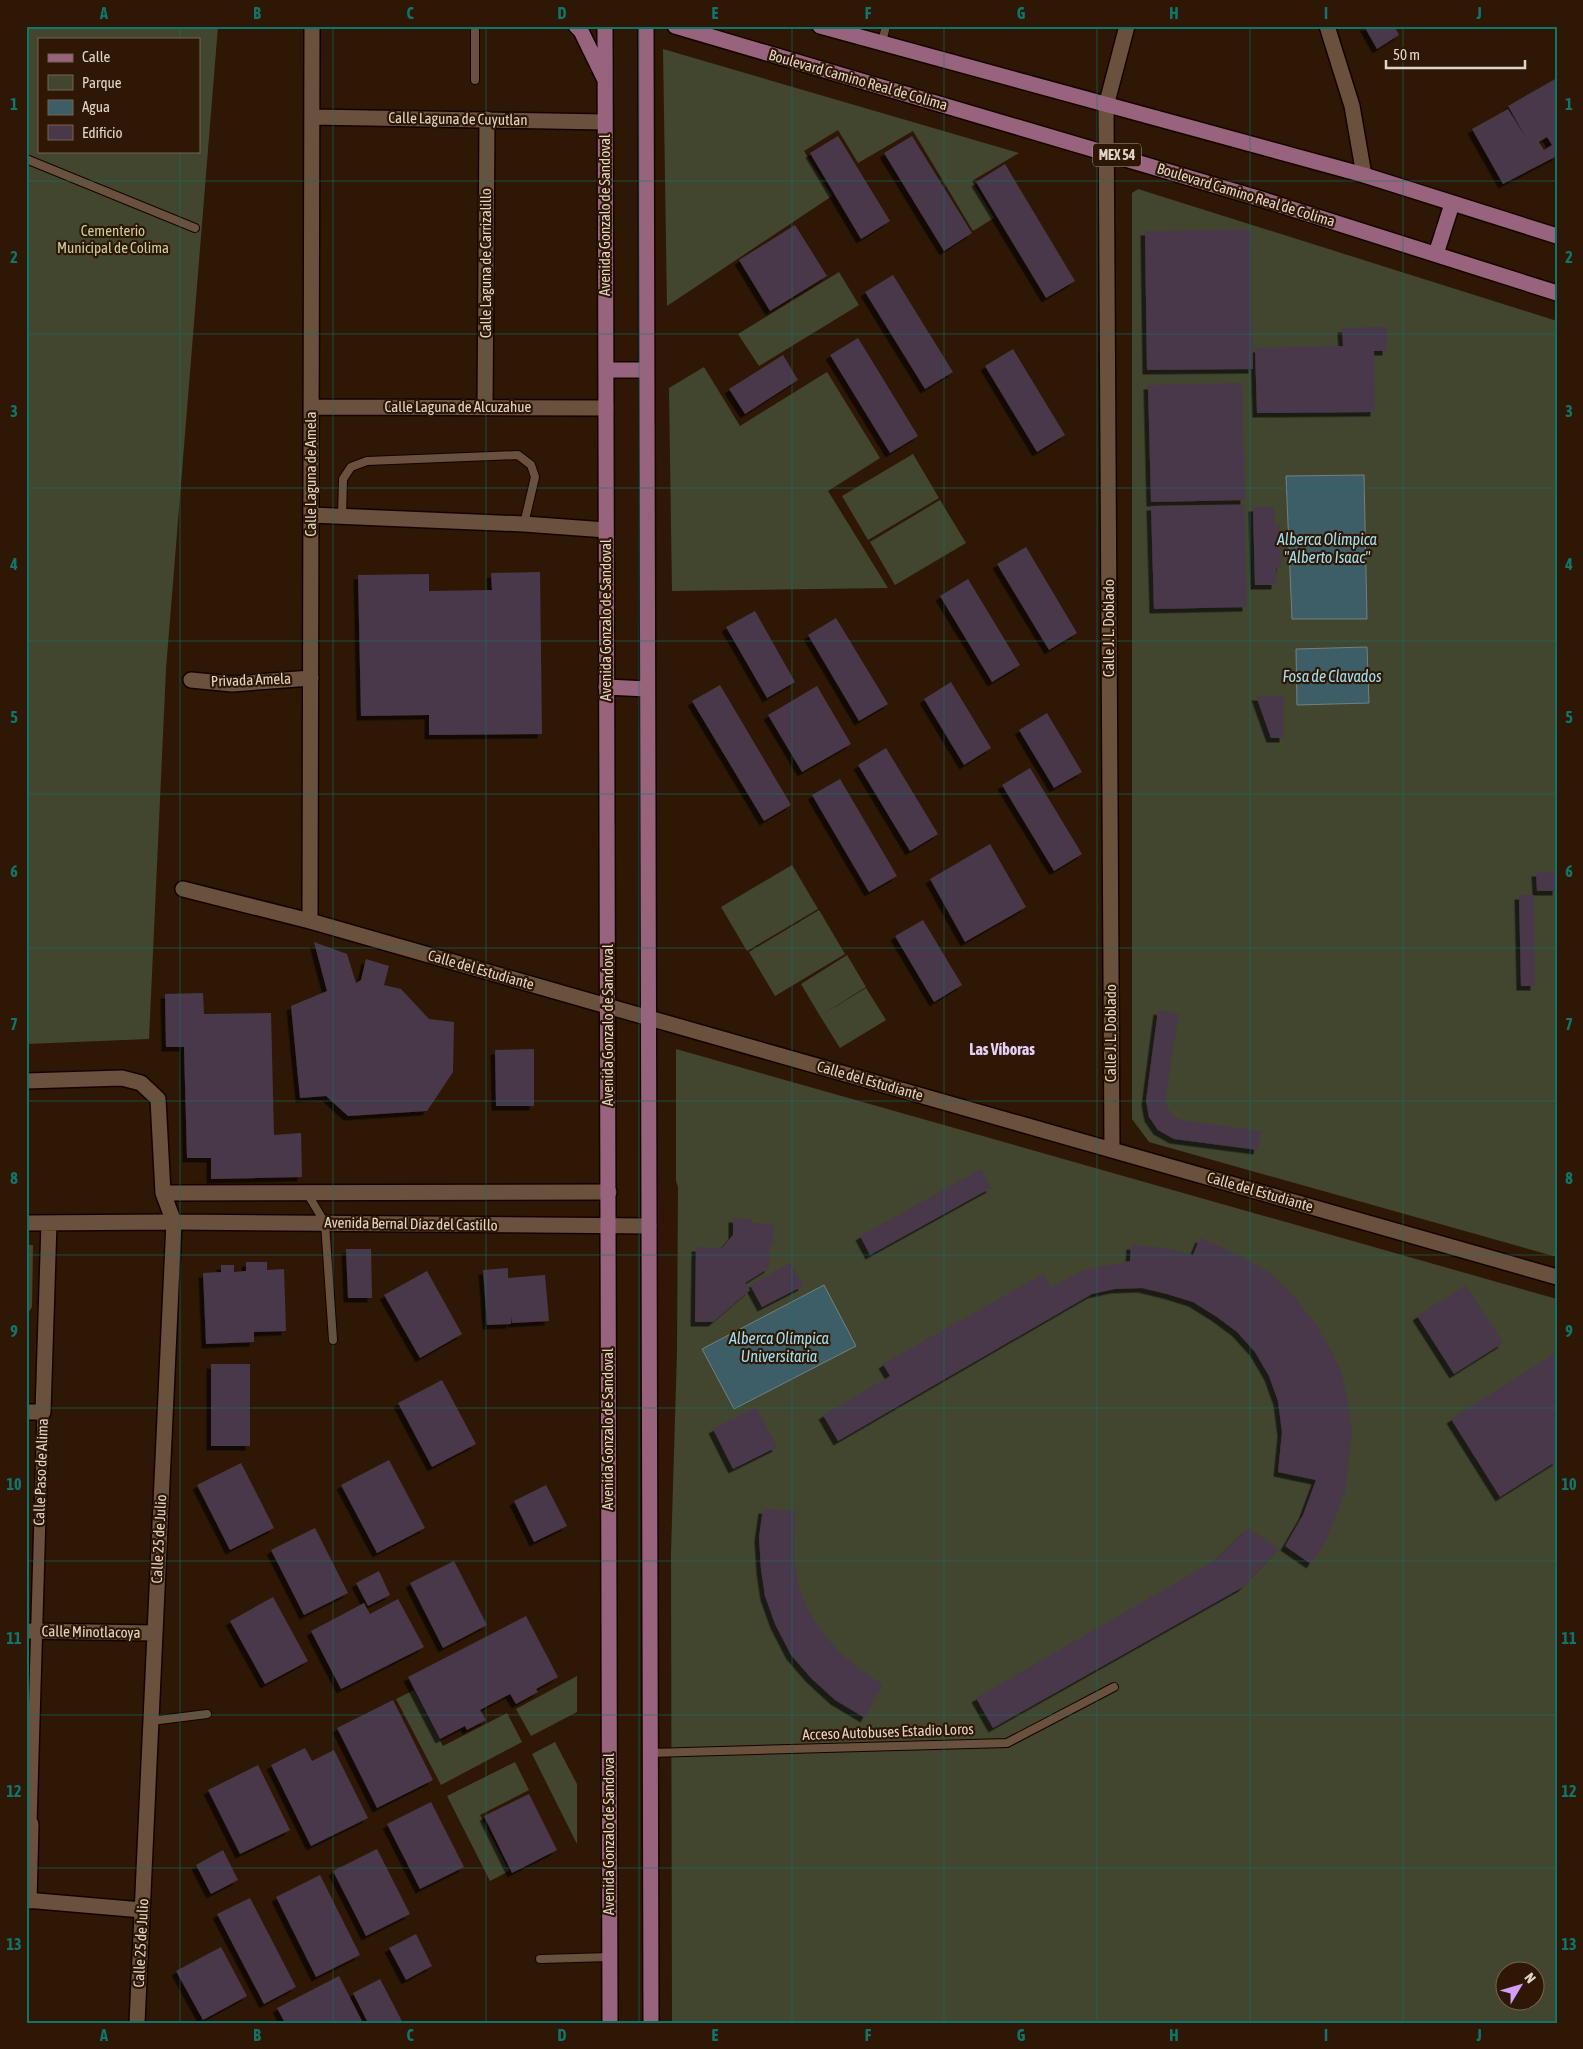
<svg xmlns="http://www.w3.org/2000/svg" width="1583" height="2049" font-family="'Asap Condensed',sans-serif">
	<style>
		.green { fill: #42462f; fill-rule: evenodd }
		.water { fill: #3e5e67; stroke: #708184 }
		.building { fill: #4a3749; fill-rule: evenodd; filter: url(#shadow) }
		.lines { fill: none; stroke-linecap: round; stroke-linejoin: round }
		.service-casing { stroke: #150300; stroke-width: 10 }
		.pedestrian-casing { stroke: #150300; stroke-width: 14 }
		.minor-casing { stroke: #150300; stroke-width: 18 }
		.tertiary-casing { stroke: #150300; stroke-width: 18 }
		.primary-casing { stroke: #150300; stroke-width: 18 }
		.service { stroke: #6a513d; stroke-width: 8 }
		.pedestrian { stroke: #6a513d; stroke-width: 11 }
		.minor { stroke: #6a513d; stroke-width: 15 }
		.tertiary { stroke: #6a513d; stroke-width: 15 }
		.primary { stroke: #98647d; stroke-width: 15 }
		.grid { fill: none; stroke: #0f766e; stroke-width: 1; stroke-opacity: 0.55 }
		.labels { text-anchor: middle; stroke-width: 4.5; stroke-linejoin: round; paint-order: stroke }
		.shield { fill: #2e1805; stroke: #ad9c8e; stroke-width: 1 }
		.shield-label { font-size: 14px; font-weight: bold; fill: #e3d4c8 }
		.street-label { font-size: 15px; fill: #e3d4c8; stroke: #2e1805 }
		.park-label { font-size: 15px; fill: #c6cf9b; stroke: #2e1805 }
		.water-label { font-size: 16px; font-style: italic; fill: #9fe1f2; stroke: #2e1805 }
		.neighbourhood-label { font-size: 16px; font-weight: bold; fill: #e7d1fa; stroke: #2e1805 }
		.neatline { fill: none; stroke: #0f766e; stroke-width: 2 }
		.grid-label { font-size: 16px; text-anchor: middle; font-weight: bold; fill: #0f766e }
	</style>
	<defs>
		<filter id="shadow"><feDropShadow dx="-4.5" dy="4.5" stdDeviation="0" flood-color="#0009"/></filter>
	</defs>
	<rect width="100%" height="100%" fill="#2e1805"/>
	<!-- green -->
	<path class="green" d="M26,26H218L166,669L149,1039L26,1044ZM39,39H199V151H39Z
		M663,49L1019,153L972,181L994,218L973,231L913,131L858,163L838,130L804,151L832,196L667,306Z
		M1138,189L1557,321V1257L1149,1142L1132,1119V193Z
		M839,272L859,305L759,366L738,334Z
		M704,367L740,426L827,372L880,458L828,491L888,588L672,591L669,388Z
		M913,454L939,498L868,540L842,496Z
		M940,500L966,543L895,585L870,542Z
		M792,865L818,909L747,951L721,907Z
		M819,910L845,954L775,996L749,952Z
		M847,955L866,987L820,1016L801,984Z
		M866,988L886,1020L840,1048L820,1016Z
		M676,1049L1557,1299V2023H672L671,1553L677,1353L678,1187L676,1181ZM1506,1972H1536V2002H1506Z
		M26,1245H33L32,1307L26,1316Z
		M577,1676V1712L531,1736L516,1709Z
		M414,1690L443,1746L507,1713L522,1742L441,1785L396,1699Z
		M555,1742L577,1784V1844L532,1754Z
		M515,1762L529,1790L480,1815L509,1871L490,1881L447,1796Z"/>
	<!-- water -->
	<path class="water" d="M1364,475L1367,619H1292L1286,476Z
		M1367,647L1369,703L1297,705L1296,649Z
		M824,1285L856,1346L734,1409L702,1349Z"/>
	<!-- building -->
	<path class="building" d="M1364,26H1394L1399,35L1377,49Z
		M1557,78V156L1503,184L1472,129L1508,109L1525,136L1508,106ZM1547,137L1552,145L1544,150L1539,142Z
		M838,136L890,221L861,239L810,153Z
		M912,136L972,233L944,251L884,153Z
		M1005,164L1075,281L1046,298L976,182Z
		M795,225L827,276L770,311L739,260Z
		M1251,230L1253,369L1147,370L1145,231Z
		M893,275L953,372L925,389L865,292Z
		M1378,327H1387V351H1374L1375,412L1257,413L1255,348L1343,346L1342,328Z
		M858,338L918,436L890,453L830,355Z
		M1013,349L1065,435L1037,452L985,366Z
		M783,355L798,380L745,414L729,389Z
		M1242,383L1245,500L1151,502L1148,385Z
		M1244,505L1247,607L1154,609L1151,506Z
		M1253,507H1274L1275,526H1280L1281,568H1276V585H1255Z
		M1026,547L1077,633L1049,650L997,564Z
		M540,572L542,734L429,735V715L361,716L358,575L429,574V591L492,590L491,573Z
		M968,579L1020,665L992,682L940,596Z
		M755,611L795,682L767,698L726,627Z
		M836,618L888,704L859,721L808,635Z
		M951,682L991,748L964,765L924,699Z
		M720,685L791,805L764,821L692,701Z
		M817,686L851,744L802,772L768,715Z
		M1256,696H1284V738H1271Z
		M1047,713L1082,772L1054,788L1019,730Z
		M886,748L938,834L910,851L858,765Z
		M1030,768L1082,854L1054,871L1002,785Z
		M840,779L897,876L869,892L812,795Z
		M990,844L1026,907L965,942L930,879Z
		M1536,872H1557V891H1537Z
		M1519,895H1534L1535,986H1521Z
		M923,920L962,985L934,1002L895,936Z
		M314,942L347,954L356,983L361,980L366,959L389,966L384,985L401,989L429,1019L454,1022L453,1072L427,1111L348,1116L326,1096L300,1098L291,1006L327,991Z
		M203,993L204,1014L271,1013L274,1135L301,1133L302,1177L211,1179V1158H187L184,1047H166L165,994Z
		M1158,1010L1179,1014L1166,1095L1167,1107L1174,1117L1186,1121L1261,1131L1258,1150L1174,1139L1158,1130L1149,1117L1146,1101Z
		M534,1049V1106H496L495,1050Z
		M981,1169L991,1188L870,1255L860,1236Z
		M733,1218L752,1219V1223L774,1224L773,1246L770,1245L769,1268L745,1283L750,1290L713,1322H695L696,1247L722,1248L733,1235Z
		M1200,1238L1234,1253L1270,1273L1294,1296L1316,1325L1331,1350L1342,1375L1347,1398L1352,1431L1345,1492L1326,1541L1311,1564L1285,1546L1303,1515L1316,1480L1278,1472L1282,1432L1278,1401L1269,1376L1255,1352L1237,1332L1217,1317L1193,1302L1167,1294L1142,1288L1115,1289L1092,1294L838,1441L823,1415L890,1376L883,1364L1043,1274L1051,1287L1085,1270L1130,1261L1131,1245L1166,1248L1193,1255Z
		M346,1249H371L372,1298H348Z
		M246,1262H267V1270L284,1269L286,1331L254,1332V1342L206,1344L203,1273L221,1272V1265H234V1272L246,1271Z
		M791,1263L803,1286L762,1307L750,1285Z
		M508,1268V1278L545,1275L549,1321L512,1323V1316L511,1324L487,1325L483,1270Z
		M427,1271L462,1334L420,1358L384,1295Z
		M1466,1285L1503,1343L1454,1374L1417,1316Z
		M1557,1352V1461L1500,1497L1451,1419Z
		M211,1364H250V1446H211Z
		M442,1380L476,1444L432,1467L398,1403Z
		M756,1407L777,1447L733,1469L713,1429Z
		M389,1460L425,1528L377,1553L341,1485Z
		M241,1463L274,1528L230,1550L197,1485Z
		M546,1485L567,1526L534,1542L514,1501Z
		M763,1509L796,1511L794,1537V1561L798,1584L806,1606L820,1630L836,1649L855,1666L883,1685L865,1718L835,1700L811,1678L791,1655L775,1624L765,1596L761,1569L759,1537Z
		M315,1528L348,1593L304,1615L271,1550Z
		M1248,1528L1279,1549L1243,1587L993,1728L976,1698L1217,1559Z
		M454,1561L487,1625L443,1648L410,1583Z
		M379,1571L390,1595L368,1606L356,1583Z
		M273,1597L308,1661L265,1684L230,1621Z
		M398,1599L424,1647L341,1689L311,1631L364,1603L370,1614Z
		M526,1616L558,1677L536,1689L538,1692L516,1704L510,1694L480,1710L486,1720L467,1730L465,1726L440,1739L408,1677Z
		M393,1700L433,1780L377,1808L337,1728Z
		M305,1748L312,1761L334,1750L368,1818L311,1846L271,1765Z
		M258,1765L290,1830L240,1854L208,1790Z
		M529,1794L557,1850L512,1873L484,1816Z
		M431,1802L464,1867L420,1889L387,1824Z
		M377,1849L410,1914L366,1936L333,1871Z
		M223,1850L238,1880L211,1894L196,1865Z
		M320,1875L360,1955L316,1977L276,1897Z
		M250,1898L296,1987L264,2004L217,1914Z
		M416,1934L432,1966L406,1980L389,1948Z
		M221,1947L247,1996L203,2020L176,1971Z
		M339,1976L363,2023H285L277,2008Z
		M380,1979L403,2023H368L353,1993Z"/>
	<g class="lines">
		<defs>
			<path id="service" d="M475,26V80
				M882,42L886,26
				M26,159L195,228
				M342,516L343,479L351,467L367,461L518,455L531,465L535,477L524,524
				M307,1193L325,1223L333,1340
				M151,1721L207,1714
				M650,1753L1007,1743L1114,1687
				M540,1959L610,1957"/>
			<path id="pedestrian" d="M31,1824L43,1412"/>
			<path id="minor" d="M1327,26L1352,106L1364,175
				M1106,106L1127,26
				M312,117L605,122
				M311,407L606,408
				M485,408L487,119
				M311,515L524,524L606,530
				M191,680L232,684L311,678
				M183,889L310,921L607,1006
				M310,921L312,26
				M26,1223L174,1222L137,2023
				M26,1412H43L49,1223
				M26,1631L155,1633
				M26,1824H31L29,1901
				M26,1900L142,1910"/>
			<path id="tertiary" d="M1106,106L1112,1150
				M607,1006L1557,1277
				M26,1081L122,1078L141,1083L158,1099L163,1193L174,1222L649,1226
				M163,1193L609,1192"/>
			<path id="primary" d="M576,26L581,31L604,78
				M605,26L610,2023
				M646,26L651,2023
				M675,26L1261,199L1557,293
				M820,26L1364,175L1557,236
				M1436,254L1452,204
				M606,370H646
				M606,687L647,689"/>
		</defs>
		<!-- service casing -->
		<use href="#service" class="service-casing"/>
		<!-- pedestrian casing -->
		<use href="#pedestrian" class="pedestrian-casing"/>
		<!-- minor casing -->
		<use href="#minor" class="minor-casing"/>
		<!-- tertiary casing -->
		<use href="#tertiary" class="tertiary-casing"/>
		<!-- primary casing -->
		<use href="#primary" class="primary-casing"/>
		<!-- service -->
		<use href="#service" class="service"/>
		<!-- pedestrian -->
		<use href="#pedestrian" class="pedestrian"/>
		<!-- minor -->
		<use href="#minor" class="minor"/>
		<!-- tertiary -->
		<use href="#tertiary" class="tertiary"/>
		<!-- primary -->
		<use href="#primary" class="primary"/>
	</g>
	<!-- grid -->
	<path class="grid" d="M180,26V39M333,26V2023M486,26V2023M639,26V2023M792,26V2023M944,26V2023M1097,26V2023M1250,26V2023M1403,26V2023M180,151V2023M26,181H1557M26,334H1557M26,488H1557M26,641H1557M26,794H1557M26,948H1557M26,1101H1557M26,1255H1557M26,1408H1557M26,1561H1557M26,1715H1557M26,1868H1557"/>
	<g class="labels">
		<!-- shield labels -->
		<rect class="shield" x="1093" y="143.5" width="48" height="23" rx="4"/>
		<g class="shield-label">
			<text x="1117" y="160">MEX 54</text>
		</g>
		<!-- street labels -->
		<g class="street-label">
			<text transform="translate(858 80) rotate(16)" y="5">Boulevard Camino Real de Colima</text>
			<text transform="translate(458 119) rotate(1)" y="5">Calle Laguna de Cuyutlan</text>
			<text transform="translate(1246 195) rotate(17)" y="5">Boulevard Camino Real de Colima</text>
			<text transform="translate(605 215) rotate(-90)" y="5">Avenida Gonzalo de Sandoval</text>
			<text transform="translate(486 263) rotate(-90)" y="5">Calle Laguna de Carrizalillo</text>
			<text x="458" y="412">Calle Laguna de Alcuzahue</text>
			<text transform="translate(311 474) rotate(-90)" y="5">Calle Laguna de Amela</text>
			<text transform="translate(606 620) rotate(-90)" y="5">Avenida Gonzalo de Sandoval</text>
			<text transform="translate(1109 628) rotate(-90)" y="5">Calle J. L. Doblado</text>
			<text transform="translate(251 680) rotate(-2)" y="5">Privada Amela</text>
			<text transform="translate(481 970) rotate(16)" y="5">Calle del Estudiante</text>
			<text transform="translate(608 1025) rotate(-90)" y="5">Avenida Gonzalo de Sandoval</text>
			<text transform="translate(1111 1033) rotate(-90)" y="5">Calle J. L. Doblado</text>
			<text transform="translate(870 1081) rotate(16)" y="5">Calle del Estudiante</text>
			<text transform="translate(1260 1192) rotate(16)" y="5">Calle del Estudiante</text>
			<text transform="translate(411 1224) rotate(1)" y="5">Avenida Bernal Díaz del Castillo</text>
			<text transform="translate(608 1429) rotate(-90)" y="5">Avenida Gonzalo de Sandoval</text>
			<text transform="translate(41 1472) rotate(-88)" y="5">Calle Paso de Alima</text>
			<text transform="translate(159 1539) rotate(-87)" y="5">Calle 25 de Julio</text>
			<text transform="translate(91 1632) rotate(1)" y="5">Calle Minotlacoya</text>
			<text transform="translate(888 1732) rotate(-2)" y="5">Acceso Autobuses Estadio Loros</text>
			<text transform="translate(609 1834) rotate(-90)" y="5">Avenida Gonzalo de Sandoval</text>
			<text transform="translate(141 1943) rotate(-87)" y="5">Calle 25 de Julio</text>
		</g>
		<!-- park labels -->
		<g class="park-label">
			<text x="113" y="236">Cementerio<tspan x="113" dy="17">Municipal de Colima</tspan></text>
		</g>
		<!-- water labels -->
		<g class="water-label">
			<text x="1327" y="545">Alberca Olímpica<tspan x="1327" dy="18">"Alberto Isaac"</tspan></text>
			<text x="1332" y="682">Fosa de Clavados</text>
			<text x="779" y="1344">Alberca Olímpica<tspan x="779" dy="18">Universitaria</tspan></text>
		</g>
		<!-- neighbourhood labels -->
		<g class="neighbourhood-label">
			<text x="1002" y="1055">Las Víboras</text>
		</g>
	</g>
	<!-- border -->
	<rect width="1583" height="2049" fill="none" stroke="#2e1805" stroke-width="55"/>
	<!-- legend -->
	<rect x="38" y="38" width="162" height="115" fill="#2e1805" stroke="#766353"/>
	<rect x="48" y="54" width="25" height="8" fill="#98647d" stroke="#766353"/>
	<text x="82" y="62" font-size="15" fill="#e3d4c8">Calle</text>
	<rect x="48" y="75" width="25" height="15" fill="#42462f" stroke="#766353"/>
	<text x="82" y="88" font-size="15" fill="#e3d4c8">Parque</text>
	<rect x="48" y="100" width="25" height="15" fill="#3e5e67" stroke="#766353"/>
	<text x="82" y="112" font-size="15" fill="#e3d4c8">Agua</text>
	<rect x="48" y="125" width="25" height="15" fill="#4a3749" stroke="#766353"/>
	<text x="82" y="138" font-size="15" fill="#e3d4c8">Edificio</text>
	<!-- north arrow -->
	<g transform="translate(1520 1986) rotate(52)"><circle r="24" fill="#2e1805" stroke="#766353"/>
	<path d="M0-4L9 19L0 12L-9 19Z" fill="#d29dfd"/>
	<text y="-8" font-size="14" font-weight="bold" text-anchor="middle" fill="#e3d4c8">N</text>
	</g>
	<!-- scale -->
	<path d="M1386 60v8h139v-8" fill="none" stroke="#e3d4c8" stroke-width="2.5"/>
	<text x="1393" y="60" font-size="15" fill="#e3d4c8" stroke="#2e1805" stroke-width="4" paint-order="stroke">50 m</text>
	<rect x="28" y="28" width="1528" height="1994" class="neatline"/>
	<g class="grid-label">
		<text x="104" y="19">A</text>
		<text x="257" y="19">B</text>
		<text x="410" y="19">C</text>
		<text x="562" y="19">D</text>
		<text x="715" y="19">E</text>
		<text x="868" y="19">F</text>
		<text x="1021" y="19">G</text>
		<text x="1174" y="19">H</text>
		<text x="1326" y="19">I</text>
		<text x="1479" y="19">J</text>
		<text x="14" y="110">1</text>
		<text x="1569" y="110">1</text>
		<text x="14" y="263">2</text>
		<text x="1569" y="263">2</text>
		<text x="14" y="417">3</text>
		<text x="1569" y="417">3</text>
		<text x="14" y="570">4</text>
		<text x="1569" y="570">4</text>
		<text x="14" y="723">5</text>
		<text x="1569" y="723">5</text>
		<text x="14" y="877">6</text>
		<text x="1569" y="877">6</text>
		<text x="14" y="1030">7</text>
		<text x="1569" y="1030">7</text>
		<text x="14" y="1184">8</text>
		<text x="1569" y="1184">8</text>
		<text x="14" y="1337">9</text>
		<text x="1569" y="1337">9</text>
		<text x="14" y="1490">10</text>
		<text x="1569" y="1490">10</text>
		<text x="14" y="1644">11</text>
		<text x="1569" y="1644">11</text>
		<text x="14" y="1797">12</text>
		<text x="1569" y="1797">12</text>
		<text x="14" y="1950">13</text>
		<text x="1569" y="1950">13</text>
		<text x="104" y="2041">A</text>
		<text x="257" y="2041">B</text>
		<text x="410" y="2041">C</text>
		<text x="562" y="2041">D</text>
		<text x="715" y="2041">E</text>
		<text x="868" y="2041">F</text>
		<text x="1021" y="2041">G</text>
		<text x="1174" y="2041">H</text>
		<text x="1326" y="2041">I</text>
		<text x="1479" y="2041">J</text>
	</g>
</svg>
